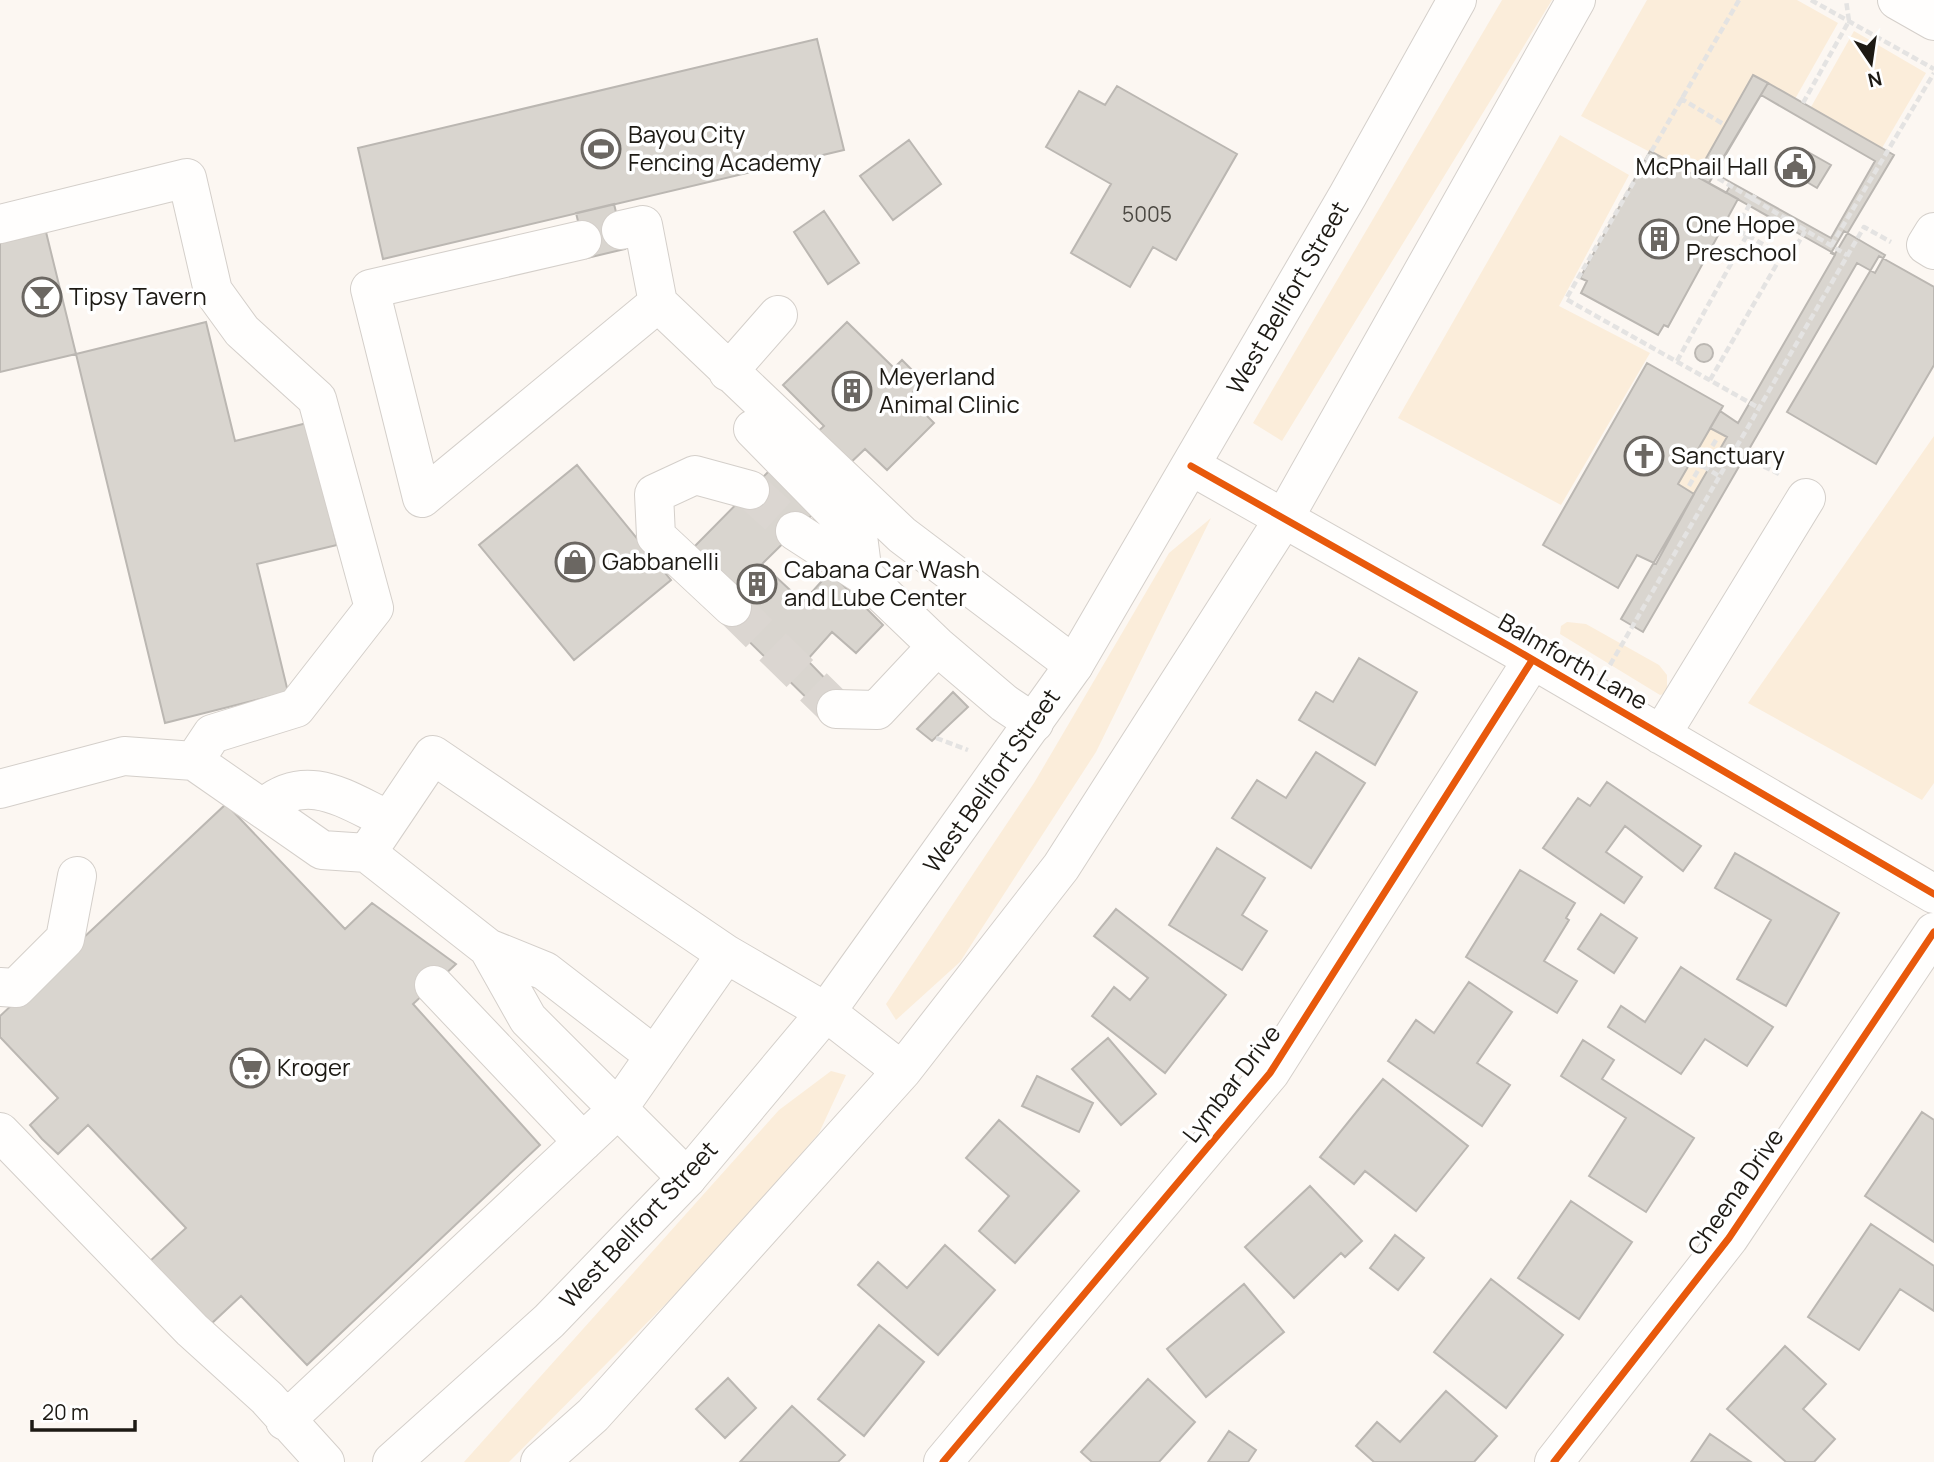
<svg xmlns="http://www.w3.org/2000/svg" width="1934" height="1462" font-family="Manrope,sans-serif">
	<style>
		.green { fill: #fbedda }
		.building { fill: #d9d5cf; stroke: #bbb7b2; stroke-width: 2; fill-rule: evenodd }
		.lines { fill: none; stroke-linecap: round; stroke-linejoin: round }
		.minor-tunnel { stroke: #dbd6d1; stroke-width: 38; stroke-dasharray: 38 19; stroke-linecap: butt }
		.minor-casing { stroke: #d4cfca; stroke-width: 40 }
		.major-casing { stroke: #d4cfca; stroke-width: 40 }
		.path { stroke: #e4e3e2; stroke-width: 4.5; stroke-dasharray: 7 3.5; stroke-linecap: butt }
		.minor { stroke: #fffefd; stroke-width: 38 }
		.major { stroke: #fffefd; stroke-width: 38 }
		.cycleway-casing { stroke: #fff; stroke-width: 11 }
		.cycleway { stroke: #e8590c; stroke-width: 7 }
		.labels { text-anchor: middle; stroke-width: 7; stroke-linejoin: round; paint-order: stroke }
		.number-label { font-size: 21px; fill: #4c4943 }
		.poi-label { font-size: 24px; fill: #1d1a14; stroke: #fff; text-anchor: start }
		.street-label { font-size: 24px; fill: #1d1a14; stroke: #fff }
	</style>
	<rect width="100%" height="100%" fill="#fcf7f2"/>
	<!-- green -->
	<path class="green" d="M1502,0H1552L1282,441L1253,423Z
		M1647,0H1797L1838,23L1795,99L1753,76L1696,176L1581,116Z
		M1854,31L1926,73L1882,148L1811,107Z
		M1560,135L1629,175L1559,306L1650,353L1561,505L1398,418Z
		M1710,428L1727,437L1694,494L1678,484Z
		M1934,436V783L1922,800L1748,703Z
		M1211,518L1096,752L960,962L896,1020L886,1004L1034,783L1169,553Z
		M1567,622L1586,624L1659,665L1667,675V693L1660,695L1560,634L1561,626Z
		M831,1071L846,1075L819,1133L728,1241L509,1462H464L779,1110Z"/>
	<!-- building -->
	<path class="building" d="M817,39L844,150L383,259L358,148Z
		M1753,75L1768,83L1714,173L1732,183L1726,193L1696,176Z
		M1768,83L1894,155L1835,254L1709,183ZM1808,152L1831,165L1817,188L1795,175Z
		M1117,86L1237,154L1176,260L1153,247L1130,287L1071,253L1111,184L1046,147L1079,91L1105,105Z
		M1761,95L1875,161L1831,238L1714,173Z
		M909,140L941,184L893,220L860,176Z
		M1650,151L1738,199L1668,327L1664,325L1658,335L1581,293L1587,281L1580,278Z
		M614,204L625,249L587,258L576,213Z
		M824,211L859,263L828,284L794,232Z
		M1844,231L1885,255L1875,273L1857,263L1643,632L1621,619L1727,437L1710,428L1720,411L1738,423L1835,255L1831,253Z
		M46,232L76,354L0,372V243Z
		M1879,256L1934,287V365L1876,464L1787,412Z
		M206,322L235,441L307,423L337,545L257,564L288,692L165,723L76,354Z
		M847,322L894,368L902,360L924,382L908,397L934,423L887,470L865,449L846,467L814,435L824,426L783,385Z
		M1695 353a9 9 0 1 1 18 0a9 9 0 1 1-18 0Z
		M1647,363L1723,406L1678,484L1694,494L1656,564L1637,555L1618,588L1543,545Z
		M577,465L671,580L574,660L479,545Z
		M773,467L817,510L762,564L803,602L830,572L883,625L856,653L832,632L807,660L841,695L822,713L723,616L693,548Z
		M1359,658L1417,692L1375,765L1299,720L1316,692L1333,702Z
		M953,692L968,707L932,741L917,729Z
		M1316,752L1365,783L1311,868L1232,818L1257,780L1286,798Z
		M1607,782L1701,846L1683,871L1625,826L1606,852L1642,877L1624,903L1543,848L1578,798L1590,806Z
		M226,804L345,929L372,903L456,964L413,1004L540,1145L307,1365L241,1296L211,1324L150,1261L186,1228L88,1125L58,1154L42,1139L30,1125L58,1098L0,1037V1016Z
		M1217,848L1265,878L1242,915L1267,931L1242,970L1169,925Z
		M1735,853L1839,913L1786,1006L1737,979L1771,920L1715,888Z
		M1520,870L1575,903L1566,918L1569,920L1544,961L1577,981L1557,1013L1466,957Z
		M1116,909L1226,995L1165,1073L1092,1016L1114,987L1130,1000L1148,978L1094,936Z
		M1601,914L1637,938L1614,973L1578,949Z
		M1681,967L1773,1027L1747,1066L1705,1039L1681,1074L1608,1027L1621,1006L1645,1022Z
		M1469,982L1512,1012L1477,1063L1510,1085L1482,1126L1388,1061L1416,1020L1434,1033Z
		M1108,1038L1156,1094L1121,1125L1072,1069Z
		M1583,1040L1614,1060L1602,1079L1694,1138L1646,1212L1589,1176L1626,1118L1561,1076Z
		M1037,1076L1093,1103L1079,1132L1022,1106Z
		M1383,1079L1468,1146L1416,1211L1365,1171L1354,1184L1320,1157Z
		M1922,1112L1934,1120V1242L1865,1196Z
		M999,1120L1079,1191L1015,1263L979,1231L1009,1196L966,1158Z
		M1310,1186L1362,1241L1345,1257L1341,1253L1294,1298L1245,1247Z
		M1571,1201L1632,1242L1579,1319L1518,1278Z
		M1871,1224L1934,1266V1311L1900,1289L1859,1350L1808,1317Z
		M1395,1235L1424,1258L1398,1290L1370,1268Z
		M945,1245L995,1290L938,1355L858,1285L878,1262L907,1288Z
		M1491,1279L1563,1335L1506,1408L1434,1352Z
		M1244,1284L1284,1332L1206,1397L1167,1349Z
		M879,1325L924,1362L864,1436L818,1399Z
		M1785,1346L1826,1384L1803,1409L1835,1439L1814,1462H1786L1727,1409Z
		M728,1378L756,1408L725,1438L696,1409Z
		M1148,1379L1195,1422L1159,1462H1092L1081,1452Z
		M1446,1391L1497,1436L1474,1462H1374L1356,1446L1377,1422L1400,1442Z
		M792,1406L845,1455L838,1462H740Z
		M1229,1431L1256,1450L1248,1462H1208Z
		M1710,1434L1751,1462H1691Z"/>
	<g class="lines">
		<!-- minor-tunnel -->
		<path class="minor-tunnel" d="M750,490L795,531
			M732,607L836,709"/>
		<defs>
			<path id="minor" d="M1897,0L1934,21
				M0,224L187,178L213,291L242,331L317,399L374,608L296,708L212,734L194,761
				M1934,232L1926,245L1934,250
				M582,240L370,289L422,498L658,303L643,225L621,230
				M658,303L902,535L1074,665
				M728,372L778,315
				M753,429L858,536L863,575
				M1191,466L1511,647L1934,894
				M795,531L863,575L937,646L1004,703L1034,723
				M732,607L656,536L654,494L695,475L750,490
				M836,709L877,710L937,646
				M1661,735L1806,498
				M0,789L124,756L194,761L322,850L367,853L488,948L528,1019L687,1178
				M264,807C307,771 344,799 387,819
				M367,853L433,755L726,954L826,1012
				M488,948L545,971L655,1056
				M434,985L583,1142
				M0,987L16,988L65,939L77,876
				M0,1132L192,1330L267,1398L325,1462
				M285,1421L617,1110L726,954
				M943,1462L1270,1073L1531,662
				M1554,1462L1729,1238L1934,932"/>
			<path id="major" d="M826,1012L902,1071
				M392,1462L549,1321L687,1178L826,1012L1074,665L1348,195L1457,0
				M540,1462L593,1415L902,1071L1061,867L1283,520L1576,0"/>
		</defs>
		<!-- minor casing -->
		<use href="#minor" class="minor-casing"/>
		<!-- major casing -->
		<use href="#major" class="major-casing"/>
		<!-- path -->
		<path class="path" d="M1739,0L1566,299L1759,408
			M1811,0L1934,69
			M1680,98L1725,125
			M1803,103L1849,21L1846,0
			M1709,173L1847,255
			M1755,195L1736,229L1789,259L1805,231
			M1831,246L1934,73
			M1677,361L1747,235
			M1710,380L1782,255
			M1716,440L1701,465L1719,476
			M1745,457L1779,474
			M1689,486L1701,465
			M1610,665L1864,227L1891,242
			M936,738L968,750"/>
		<!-- minor -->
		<use href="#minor" class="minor"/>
		<!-- major -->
		<use href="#major" class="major"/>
		<defs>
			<path id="cycleway" d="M1191,466L1511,647L1934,894
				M943,1462L1270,1073L1531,662
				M1554,1462L1729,1238L1934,932"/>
		</defs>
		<!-- cycleway casing -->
		<use href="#cycleway" class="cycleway-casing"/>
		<!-- cycleway -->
		<use href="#cycleway" class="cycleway"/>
	</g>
	<!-- icons -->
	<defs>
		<symbol id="stadium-ring" viewBox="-11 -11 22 22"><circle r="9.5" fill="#fff" stroke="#6b6762" stroke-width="1.5"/><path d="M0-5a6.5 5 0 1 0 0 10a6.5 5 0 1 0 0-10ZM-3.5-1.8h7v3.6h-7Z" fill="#6b6762"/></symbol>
		<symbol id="civic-ring" viewBox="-11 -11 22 22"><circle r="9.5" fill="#fff" stroke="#6b6762" stroke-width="1.5"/><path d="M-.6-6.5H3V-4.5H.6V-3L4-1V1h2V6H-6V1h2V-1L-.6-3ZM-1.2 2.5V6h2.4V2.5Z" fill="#6b6762"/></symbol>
		<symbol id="building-ring" viewBox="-11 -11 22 22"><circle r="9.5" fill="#fff" stroke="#6b6762" stroke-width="1.5"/><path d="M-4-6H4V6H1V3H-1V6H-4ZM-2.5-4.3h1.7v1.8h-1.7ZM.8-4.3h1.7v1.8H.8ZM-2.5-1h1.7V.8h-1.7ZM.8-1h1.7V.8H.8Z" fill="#6b6762"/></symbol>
		<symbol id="bar-ring" viewBox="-11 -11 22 22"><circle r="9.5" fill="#fff" stroke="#6b6762" stroke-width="1.5"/><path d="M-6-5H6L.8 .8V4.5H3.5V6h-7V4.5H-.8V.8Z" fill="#6b6762"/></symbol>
		<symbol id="church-ring" viewBox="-11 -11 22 22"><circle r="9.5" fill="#fff" stroke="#6b6762" stroke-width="1.5"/><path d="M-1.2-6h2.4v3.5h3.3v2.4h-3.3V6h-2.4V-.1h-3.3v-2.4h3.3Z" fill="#6b6762"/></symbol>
		<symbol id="shop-ring" viewBox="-11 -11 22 22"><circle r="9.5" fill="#fff" stroke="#6b6762" stroke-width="1.5"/><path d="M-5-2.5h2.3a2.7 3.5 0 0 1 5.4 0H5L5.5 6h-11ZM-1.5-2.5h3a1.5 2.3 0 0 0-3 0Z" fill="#6b6762"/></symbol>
		<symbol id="supermarket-ring" viewBox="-11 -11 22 22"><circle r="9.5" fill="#fff" stroke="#6b6762" stroke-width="1.5"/><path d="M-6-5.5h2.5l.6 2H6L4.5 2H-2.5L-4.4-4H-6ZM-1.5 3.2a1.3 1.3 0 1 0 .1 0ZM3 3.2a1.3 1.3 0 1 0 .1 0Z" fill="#6b6762"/></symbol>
	</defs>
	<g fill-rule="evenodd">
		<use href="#stadium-ring" x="579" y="127" width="44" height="44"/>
		<use href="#civic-ring" x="1773" y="145" width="44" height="44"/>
		<use href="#building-ring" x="1637" y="217" width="44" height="44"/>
		<use href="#bar-ring" x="20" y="275" width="44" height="44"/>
		<use href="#building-ring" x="830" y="369" width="44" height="44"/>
		<use href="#church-ring" x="1622" y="434" width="44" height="44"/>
		<use href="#shop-ring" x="553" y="540" width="44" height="44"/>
		<use href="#building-ring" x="735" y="562" width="44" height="44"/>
		<use href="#supermarket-ring" x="228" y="1046" width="44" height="44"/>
	</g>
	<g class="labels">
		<!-- number labels -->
		<g class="number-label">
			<text x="1147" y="222">5005</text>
		</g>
		<!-- poi labels -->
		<g class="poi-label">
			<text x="628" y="143">Bayou City<tspan x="628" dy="28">Fencing Academy</tspan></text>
			<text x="1768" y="175" text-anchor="end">McPhail Hall</text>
			<text x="1686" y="233">One Hope<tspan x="1686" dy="28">Preschool</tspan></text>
			<text x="69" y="305">Tipsy Tavern</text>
			<text x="879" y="385">Meyerland<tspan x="879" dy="28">Animal Clinic</tspan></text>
			<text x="1671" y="464">Sanctuary</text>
			<text x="602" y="570">Gabbanelli</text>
			<text x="784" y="578">Cabana Car Wash<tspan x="784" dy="28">and Lube Center</tspan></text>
			<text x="277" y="1076">Kroger</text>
		</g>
		<!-- street labels -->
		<g class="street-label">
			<text transform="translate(1288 298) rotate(-60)" y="8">West Bellfort Street</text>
			<text transform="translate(1573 662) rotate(30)" y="8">Balmforth Lane</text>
			<text transform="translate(992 781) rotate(-55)" y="8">West Bellfort Street</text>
			<text transform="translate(1232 1084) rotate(-52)" y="8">Lymbar Drive</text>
			<text transform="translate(1736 1192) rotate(-55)" y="8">Cheena Drive</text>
			<text transform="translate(639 1225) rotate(-47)" y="8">West Bellfort Street</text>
		</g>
	</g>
	<!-- north arrow -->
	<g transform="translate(1871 63) rotate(167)" stroke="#ffffff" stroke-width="5" paint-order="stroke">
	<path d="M0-5L12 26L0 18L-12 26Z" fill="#1d1a14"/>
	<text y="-10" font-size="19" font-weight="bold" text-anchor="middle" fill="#1d1a14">N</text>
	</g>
	<!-- scale -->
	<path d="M32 1420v10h103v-10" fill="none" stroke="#1d1a14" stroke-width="3.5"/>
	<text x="42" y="1420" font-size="21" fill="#1d1a14" stroke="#ffffff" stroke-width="5" paint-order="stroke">20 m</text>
</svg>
